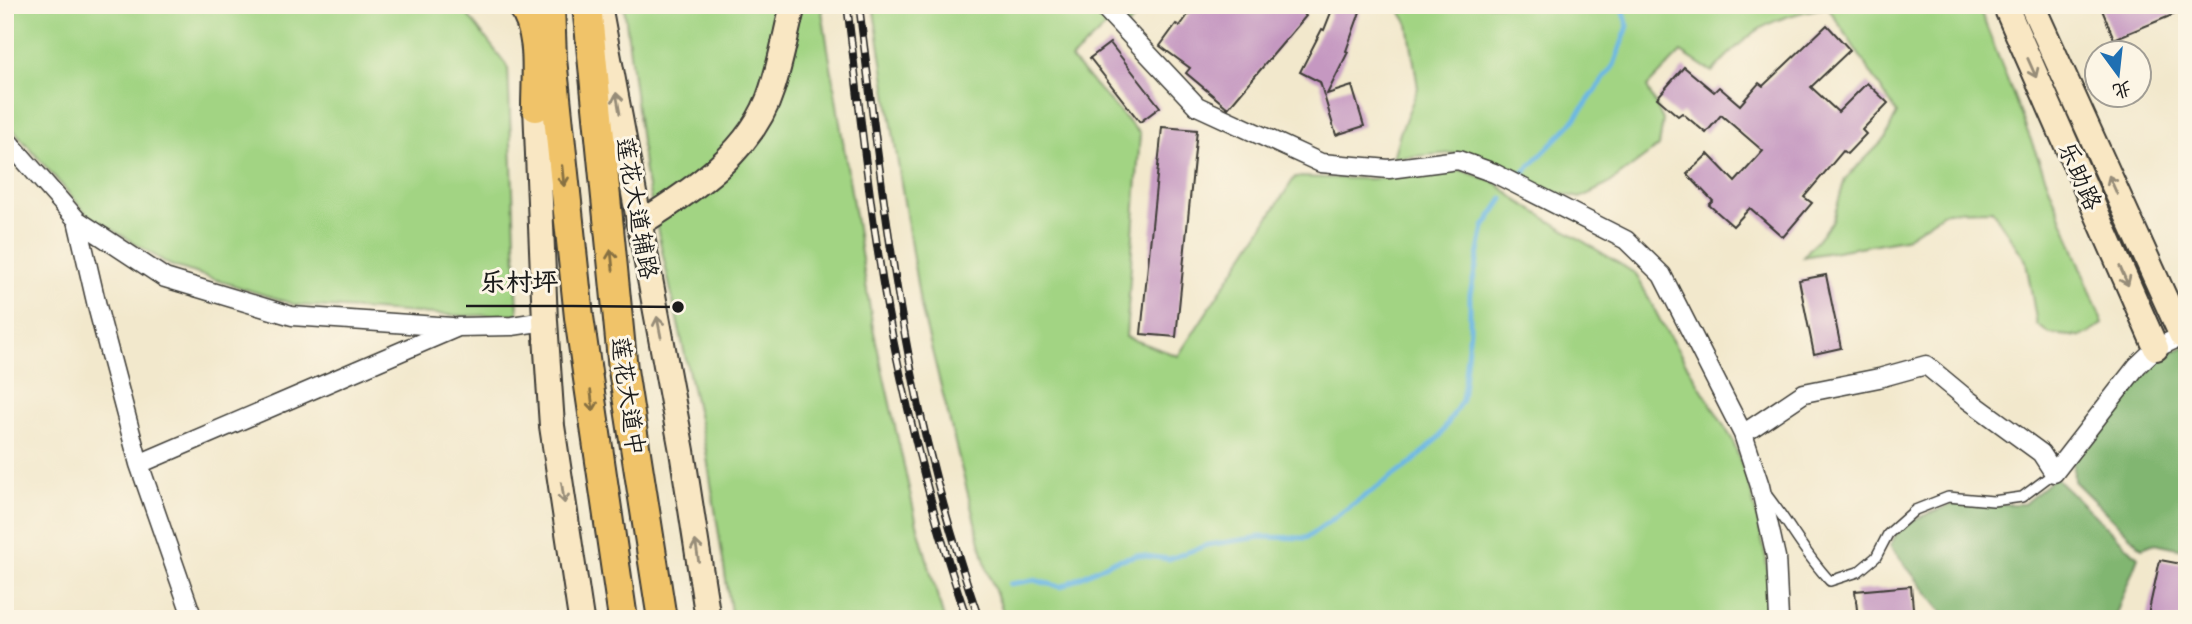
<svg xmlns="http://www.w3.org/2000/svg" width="2192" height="624" font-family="'Gochi Hand','LXGW WenKai TC',sans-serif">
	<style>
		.green { fill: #a2d483; stroke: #5f7850; stroke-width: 2 }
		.forest { fill: #81b671; stroke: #4e6946; stroke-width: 2 }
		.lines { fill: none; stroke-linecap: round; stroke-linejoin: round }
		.stream { stroke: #6ab7e4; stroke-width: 5 }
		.building { fill: #c598c1 }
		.lane-casing { stroke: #3c3b36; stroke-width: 12 }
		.street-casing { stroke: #3c3b36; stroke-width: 21 }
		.secondary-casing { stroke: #3c3b36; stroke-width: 28 }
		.primary-casing { stroke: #3c3b36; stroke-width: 32 }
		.lane { stroke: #fff; stroke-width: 9 }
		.street { stroke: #fff; stroke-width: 18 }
		.secondary { stroke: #f9e7c3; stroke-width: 24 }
		.primary { stroke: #f0c369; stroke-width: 28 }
		.rail-casing { stroke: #1c1c1c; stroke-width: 8 }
		.rail { stroke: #fcf5e5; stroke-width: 5; stroke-dasharray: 16; stroke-linecap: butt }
		.oneway { stroke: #968c78 }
		.oneway2 { stroke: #867042 }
		.labels { text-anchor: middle; stroke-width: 6; stroke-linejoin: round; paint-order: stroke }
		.street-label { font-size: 24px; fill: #1c1c1c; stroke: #fcf5e5 }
		.leader { fill: none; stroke: #1c1c1c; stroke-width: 2.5 }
		.callout-dot { fill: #1c1c1c; stroke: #fcf5e5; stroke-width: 2.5 }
		.callout-label { font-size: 26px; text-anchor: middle; font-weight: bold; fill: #1c1c1c; stroke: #fcf5e5; stroke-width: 6; stroke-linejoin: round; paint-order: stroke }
	</style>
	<rect width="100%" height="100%" fill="#fcf5e5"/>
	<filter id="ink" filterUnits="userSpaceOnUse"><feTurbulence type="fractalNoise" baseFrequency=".0143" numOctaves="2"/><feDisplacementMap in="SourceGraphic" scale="14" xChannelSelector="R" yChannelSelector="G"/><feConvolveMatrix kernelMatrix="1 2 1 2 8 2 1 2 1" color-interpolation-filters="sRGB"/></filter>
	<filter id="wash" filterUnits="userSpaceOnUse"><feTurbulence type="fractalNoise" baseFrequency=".00686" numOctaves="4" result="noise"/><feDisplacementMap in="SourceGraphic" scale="28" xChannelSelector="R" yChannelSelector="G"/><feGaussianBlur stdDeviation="1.57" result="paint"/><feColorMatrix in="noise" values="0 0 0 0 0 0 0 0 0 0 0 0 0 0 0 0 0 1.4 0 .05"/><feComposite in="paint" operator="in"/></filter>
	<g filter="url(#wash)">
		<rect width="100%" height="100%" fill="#f2e8cc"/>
		<!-- green -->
		<path class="green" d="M5,5H460L508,67L518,314L465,316L296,305L170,265L86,213L5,120Z
			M624,5H821L873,328L917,524L944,619H732L706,451L645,173Z
			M873,5H1147L1128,26L1119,14L1071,59L1140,134L1126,337L1178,356L1295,177L1372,179L1461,170L1495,182L1518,201L1636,274L1662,324L1732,439L1750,487L1766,558L1771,619H1006L987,570L920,303Z
			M1396,5H1978L2103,324L2081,337L2050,334L2037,325L2026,261L1992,210L1947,211L1904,239L1803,257L1833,220L1845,179L1885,139L1897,113L1828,7C1770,17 1751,29 1712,72L1681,52L1647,87L1663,120L1659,146L1607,185L1580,198L1541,189L1454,153L1393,158L1400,133L1418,88L1408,24Z"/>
		<!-- forest -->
		<path class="forest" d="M2187,346V550L2155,543L2142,548L2074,481L2073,456L2113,403L2156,357Z
			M2055,477L2138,557L2114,619H1948L1890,546L1896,534L1915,519L1953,504H2024Z"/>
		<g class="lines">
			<!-- stream -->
			<path class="stream" d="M1523,173L1572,123L1614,65L1628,26L1622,5
				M1010,584L1034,580L1061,587L1111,562L1137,555L1169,559L1207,545L1261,537L1306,538L1414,461L1440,436L1462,400L1470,329V294L1476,267L1484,227L1503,199"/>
		</g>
		<g id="blocks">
			<!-- building -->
			<path class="building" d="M1195,5H1294L1306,16L1228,108L1186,73L1190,68L1160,46L1176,24L1180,26Z
				M1334,5L1360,12L1346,51L1348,52L1327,94L1352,86L1364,126L1336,135L1320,82L1300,72L1322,29L1324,30Z
				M2100,5H2187V9L2114,39Z
				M1827,25L1850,50L1811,87L1838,112L1867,83L1888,103L1862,130L1866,134L1847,154L1843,151L1804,197L1812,203L1783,237L1750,208L1733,226L1709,205L1713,201L1687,174L1708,154L1735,182L1763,151L1721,115L1706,133L1682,113L1678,116L1657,98L1684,67L1714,92L1719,87L1740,105L1759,83L1763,86Z
				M1110,43L1160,107L1140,122L1090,58Z
				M1162,127L1197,130L1176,337L1141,334Z
				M1826,275L1841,348L1814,354L1799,280Z
				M2160,560L2187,565V619H2147Z
				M1911,586L1914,619H1858L1855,591Z"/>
		</g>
	</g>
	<g filter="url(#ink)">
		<use href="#blocks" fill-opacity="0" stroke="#3c3b36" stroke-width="2"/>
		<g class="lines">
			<defs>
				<path id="lane" d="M1766,494C1789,523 1805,555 1830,581L1858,572L1876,557L1888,534L1915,510L1948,497L1993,501L2022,497L2054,473"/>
				<path id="street" d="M1102,5L1197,106L1321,163L1389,169L1458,160L1494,173L1626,240L1662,275L1743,434L1804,393L1879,378L1926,365L1967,399L2041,453L2054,473L2137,366L2156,348L2182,336
					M5,138L77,220L97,306L139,464L193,619
					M77,220L165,278L292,316L452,327
					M1743,434L1760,486L1776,557L1779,619
					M139,464L458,327L512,326L545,321"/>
				<path id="secondary" d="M599,5L682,451L708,619
					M2005,5L2156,348
					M2032,5L2182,336
					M536,107L545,321L552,426L581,619
					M639,224C692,191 753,151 772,89C781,62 786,33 793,5"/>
				<path id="primary" d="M521,5C542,31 536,76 536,107
					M550,5L552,59L579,317L623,619
					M587,5L623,370L662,619"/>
			</defs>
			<!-- lane casing -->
			<use href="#lane" class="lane-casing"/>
			<!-- street casing -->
			<use href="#street" class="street-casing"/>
			<!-- secondary casing -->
			<use href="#secondary" class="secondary-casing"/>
			<!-- primary casing -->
			<use href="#primary" class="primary-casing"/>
			<!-- lane -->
			<use href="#lane" class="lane"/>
			<!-- street -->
			<use href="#street" class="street"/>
			<!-- secondary -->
			<use href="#secondary" class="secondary"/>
			<!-- primary -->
			<use href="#primary" class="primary"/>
			<defs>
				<path id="rail" d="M847,5C862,126 873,249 899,368C917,452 939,537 967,619
					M859,5C874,126 888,248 911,368C927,452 951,537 979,619"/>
			</defs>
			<!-- rail casing -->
			<use href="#rail" class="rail-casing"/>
			<!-- rail -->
			<use href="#rail" class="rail"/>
		</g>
		<!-- one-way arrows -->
		<defs><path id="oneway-shaft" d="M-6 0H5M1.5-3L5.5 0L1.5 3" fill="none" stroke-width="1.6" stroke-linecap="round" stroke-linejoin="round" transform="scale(1.75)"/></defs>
		<g class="oneway">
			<use href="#oneway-shaft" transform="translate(2032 68) rotate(66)"/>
			<use href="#oneway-shaft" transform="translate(618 103) rotate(-100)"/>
			<use href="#oneway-shaft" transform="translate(2113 185) rotate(-114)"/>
			<use href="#oneway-shaft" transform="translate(2124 276) rotate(66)"/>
			<use href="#oneway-shaft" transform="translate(659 327) rotate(-101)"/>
			<use href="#oneway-shaft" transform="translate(563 493) rotate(82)"/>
			<use href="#oneway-shaft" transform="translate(697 551) rotate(-99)"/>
		</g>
		<g class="oneway2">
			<use href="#oneway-shaft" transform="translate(563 176) rotate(84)"/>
			<use href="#oneway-shaft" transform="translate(612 260) rotate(-96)"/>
			<use href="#oneway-shaft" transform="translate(592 401) rotate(83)"/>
		</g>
	</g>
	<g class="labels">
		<!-- street labels -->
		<g class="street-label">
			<text transform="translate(2080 176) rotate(66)" y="8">乐助路</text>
			<text transform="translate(637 208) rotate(80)" y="8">莲花大道辅路</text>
			<text transform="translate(628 396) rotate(82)" y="8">莲花大道中</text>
		</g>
	</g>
	<!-- callouts -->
	<path class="leader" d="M678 307L572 306H466"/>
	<circle class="callout-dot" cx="678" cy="307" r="7"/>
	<g class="callout-label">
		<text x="519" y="291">乐村坪</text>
	</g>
	<!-- margin -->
	<rect width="2192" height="624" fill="none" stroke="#fcf5e5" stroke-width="28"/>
	<!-- north arrow -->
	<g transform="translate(2118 74) rotate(165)"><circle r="33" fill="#fcf5e5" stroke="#a29e95" stroke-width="2"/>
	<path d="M0-5L12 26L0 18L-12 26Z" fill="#1f6fb2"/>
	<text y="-10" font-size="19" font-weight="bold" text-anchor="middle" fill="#1c1c1c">北</text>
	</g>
</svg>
